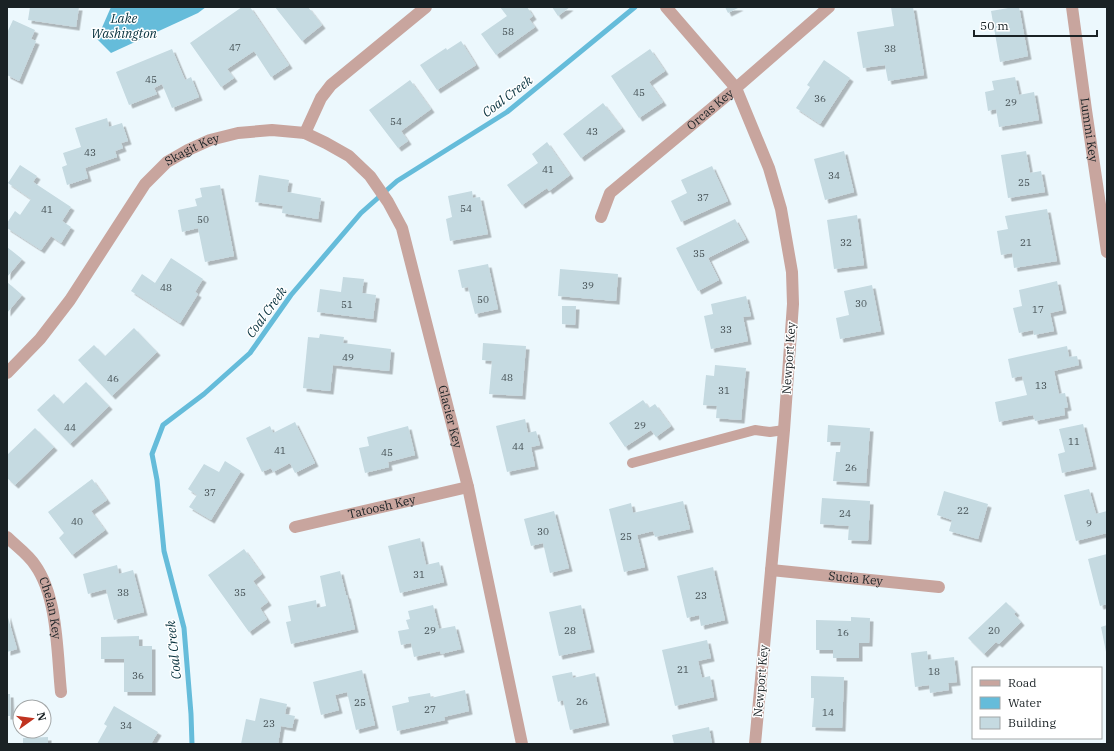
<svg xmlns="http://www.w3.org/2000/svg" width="1114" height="751" font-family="'IBM Plex Serif',serif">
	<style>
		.water { fill: #65bcda }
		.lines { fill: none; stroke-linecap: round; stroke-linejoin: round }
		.stream { stroke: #65bcda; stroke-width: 5 }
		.building { fill: #c5dae1; filter: url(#shadow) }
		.service { stroke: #c8a59e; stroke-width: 10 }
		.minor { stroke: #c8a59e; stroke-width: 12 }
		.labels { text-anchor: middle; stroke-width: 3; stroke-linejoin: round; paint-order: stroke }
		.number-label { font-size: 10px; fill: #455054 }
		.street-label { font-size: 12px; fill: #1a2225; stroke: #fff }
		.water-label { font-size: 13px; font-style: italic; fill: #06313d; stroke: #fff }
	</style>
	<defs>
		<filter id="shadow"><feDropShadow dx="3.5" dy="3.5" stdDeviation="0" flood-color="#0004"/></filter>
	</defs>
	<rect width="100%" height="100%" fill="#ecf8fd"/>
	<!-- water -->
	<path class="water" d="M111,7H206L198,13L111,53L97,39Z"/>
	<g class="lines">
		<!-- stream -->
		<path class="stream" d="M192,744L191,714L184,628L164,551L157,480L152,454L163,425L204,394L250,353L291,295L361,213L397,181L507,112L635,7"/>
	</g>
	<!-- building -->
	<path class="building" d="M30,7H79L76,27L28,20Z
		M242,7H250L289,65L271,77L254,51L227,69L234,78L221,87L190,43Z
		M275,7H308L322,25L302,41Z
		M500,7H527L533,16L529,19L535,27L496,55L481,34L507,16Z
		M552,7H570L558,16Z
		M725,7H740L728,13Z
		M891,7H913L924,75L888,81L885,65L863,68L857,32L894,26Z
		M1014,7H1019L1028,56L1000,62L991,11Z
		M13,20L35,30L31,39L36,41L19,81L7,75V33Z
		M461,41L476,65L437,90L420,65L446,48L447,50Z
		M172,49L185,80L191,77L199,97L172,108L162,84L154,88L157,94L129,105L116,72Z
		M650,49L665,71L649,82L663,102L639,118L611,76Z
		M824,60L850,78L820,124L796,108L810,87L807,85Z
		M1015,77L1019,95L1034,92L1039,120L999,127L996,109L988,111L985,92L994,90L992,81Z
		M410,80L431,109L401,131L408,141L398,148L369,110Z
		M603,103L622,128L581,158L563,134Z
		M107,118L109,127L122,123L128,141L121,143L123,148L115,151L117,157L85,168L88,178L67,185L62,167L67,165L63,153L81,147L75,128Z
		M547,142L570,175L549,191L547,188L522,205L507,185L538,163L532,154Z
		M844,151L854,192L825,200L814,159Z
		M1026,151L1030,173L1041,171L1045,192L1008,198L1001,155Z
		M20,165L37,176L33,182L71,207L62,221L71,227L61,243L51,236L41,250L7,228V223L15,211L20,215L31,199L8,183Z
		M712,166L728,201L681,222L671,201L687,193L681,180Z
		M259,175L289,180L287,192L321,198L318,219L282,213L283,206L255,202Z
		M220,185L234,256L205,262L198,228L182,232L178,210L197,206L195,199L202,197L200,188Z
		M472,191L473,198L480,197L488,234L450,241L446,219L452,217L448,196Z
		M1047,209L1057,261L1014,268L1012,253L1001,255L997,231L1008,229L1005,216Z
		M857,215L864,265L834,269L827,220Z
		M735,219L746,239L708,258L719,280L698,291L676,248Z
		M7,247L22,259L7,277Z
		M171,258L203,279L195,292L198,294L180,323L131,291L142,274L155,283Z
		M488,264L498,309L475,314L468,287L462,288L458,270Z
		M560,269L618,274L616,301L558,296Z
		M343,277L364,279L362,293L376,295L373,319L317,312L320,289L341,292Z
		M1057,281L1063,310L1050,313L1054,331L1034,335L1033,330L1019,333L1013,308L1022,306L1019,290Z
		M7,282L22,295L7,313Z
		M872,285L881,331L840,339L836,318L849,315L844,291Z
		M746,296L751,316L743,317L748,341L711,349L704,316L713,314L711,304Z
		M562,306H576L575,325L562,324Z
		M134,328L157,352L112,396L78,360L94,345L105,356Z
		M320,334L344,337L343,343L391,349L389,371L333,365L330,391L303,388L308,337L319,338Z
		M483,343L526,346L522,396L489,394L492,361L482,360Z
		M1067,346L1069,357L1077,356L1079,365L1054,371L1059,394L1065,393L1068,407L1064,408L1065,415L1035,421L1033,415L999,422L995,402L1027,395L1022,376L1012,378L1008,359Z
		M715,365L746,368L741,420L716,418L717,406L703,405L706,375L714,376Z
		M86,382L109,406L70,444L37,410L54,394L63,404Z
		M643,400L649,408L655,404L671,426L656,437L651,430L625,447L609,423Z
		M525,419L528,433L536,431L540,445L531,447L535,466L507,472L496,426Z
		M295,422L315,463L295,473L290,463L273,472L271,468L262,472L246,438L270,426L273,433Z
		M1083,424L1093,466L1062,473L1058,454L1065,452L1059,429Z
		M828,425L870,428L866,483L833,481L836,452H840L841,442H827Z
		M408,426L415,455L388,462L389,467L365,473L359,448L369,446L367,437Z
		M35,428L54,447L15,485L7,478V455Z
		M225,461L241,471L211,520L189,507L197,495L188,489L204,464L219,472Z
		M92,479L107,500L91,511L105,530L72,555L59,538L64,533L48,512Z
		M1089,489L1096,514L1107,511V533L1076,541L1064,495Z
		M944,491L988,504L978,539L949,531L952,520L937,515Z
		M822,498L870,501L868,541L848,540L849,526L820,524Z
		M683,501L690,529L655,537L653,531L637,535L645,567L624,572L609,509L631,503L633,513Z
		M554,511L569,568L550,573L543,543L531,546L524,519Z
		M420,538L426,565L439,562L444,582L400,593L388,546Z
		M244,549L262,574L253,581L268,602L260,608L267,619L249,632L208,575Z
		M1107,554V604L1100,606L1088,559Z
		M117,565L119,574L133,570L144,612L114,620L106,589L88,594L83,574Z
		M713,567L725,620L701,626L699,615L687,618L677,576Z
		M340,571L346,595H347L355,629L291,644L286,622L291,621L288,606L316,600L317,608L326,606L320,576Z
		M1006,602L1016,612L1014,614L1021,622L999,644L996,642L984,654L968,638Z
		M433,605L439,629L455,626L461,649L441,654L440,651L414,657L411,643L401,645L398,631L409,629L406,620L410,619L408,611Z
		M581,605L591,649L559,656L549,612Z
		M7,614L17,649L7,652Z
		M851,617L870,618L869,643H859V658H833V650H816V620L851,621Z
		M1107,625V652H1106L1101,627Z
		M139,636V646H152V692H124V659H101V637Z
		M707,640L711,658L698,661L702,678L710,676L714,697L675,706L662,650Z
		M927,651L928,660L954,657L957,682L948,683L949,690L930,693L929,685L915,687L911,653Z
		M362,670L375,725L356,730L347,692L335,695L339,710L321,715L313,682Z
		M572,672L573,678L595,673L606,722L570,730L563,700L558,702L552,676Z
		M811,676L844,677L842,728L812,727L814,698H811Z
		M465,690L469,711L444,717L445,720L397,731L392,706L409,702L408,697L430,693L431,698Z
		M7,694H10L11,716H7Z
		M260,698L287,704L285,714L295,716L292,728L281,726L278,744H241L246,719L255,721Z
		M114,706L158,732L151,744H97L107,726L104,724Z
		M709,727L712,744H674L672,735Z
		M48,737V744H23V738Z"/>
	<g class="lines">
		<!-- service -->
		<path class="service" d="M632,463L755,430L770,432L784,430"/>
		<!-- minor -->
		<g class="minor">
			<path d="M666,7L736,88L769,168L781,209L792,272L793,304L784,430L755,744"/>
			<path id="s1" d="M1072,7L1086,110L1107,252"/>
			<path d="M305,133L321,98L331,85L426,7"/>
			<path id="s2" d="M601,217L610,193L736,88L829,7"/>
			<path id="s3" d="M7,373L40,339L70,300L145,184L167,162L188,150L210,140L238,133L272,130L305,133L326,143L349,156L370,176L388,202L402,228L468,487L522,744"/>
			<path id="s4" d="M295,527L468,487"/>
			<path id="s5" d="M7,537C16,546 28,554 35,565C58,597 57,654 61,692"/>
			<path id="s6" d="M771,570L939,587"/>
		</g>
	</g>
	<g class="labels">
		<!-- number labels -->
		<g class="number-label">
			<text x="508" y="35">58</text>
			<text x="235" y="51">47</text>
			<text x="890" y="52">38</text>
			<text x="151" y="83">45</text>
			<text x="639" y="96">45</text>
			<text x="820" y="102">36</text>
			<text x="1011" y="106">29</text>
			<text x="396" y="125">54</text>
			<text x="592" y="135">43</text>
			<text x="90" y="156">43</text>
			<text x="548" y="173">41</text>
			<text x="834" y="179">34</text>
			<text x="1024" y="186">25</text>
			<text x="703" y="201">37</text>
			<text x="466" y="212">54</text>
			<text x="47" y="213">41</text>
			<text x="203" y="223">50</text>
			<text x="846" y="246">32</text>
			<text x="1026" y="246">21</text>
			<text x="699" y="257">35</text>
			<text x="588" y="289">39</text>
			<text x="166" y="291">48</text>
			<text x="483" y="303">50</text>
			<text x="861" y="307">30</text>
			<text x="347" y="308">51</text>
			<text x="1038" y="313">17</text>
			<text x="726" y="333">33</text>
			<text x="348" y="361">49</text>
			<text x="507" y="381">48</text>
			<text x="113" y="382">46</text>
			<text x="1041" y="389">13</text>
			<text x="724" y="394">31</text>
			<text x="640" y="429">29</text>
			<text x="70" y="431">44</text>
			<text x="1074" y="445">11</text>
			<text x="518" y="450">44</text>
			<text x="280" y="454">41</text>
			<text x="387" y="456">45</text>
			<text x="851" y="471">26</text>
			<text x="210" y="496">37</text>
			<text x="963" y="514">22</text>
			<text x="845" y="517">24</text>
			<text x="77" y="525">40</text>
			<text x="1089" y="527">9</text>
			<text x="543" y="535">30</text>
			<text x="626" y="540">25</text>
			<text x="419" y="578">31</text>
			<text x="123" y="596">38</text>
			<text x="240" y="596">35</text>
			<text x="701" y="599">23</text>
			<text x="430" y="634">29</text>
			<text x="570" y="634">28</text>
			<text x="994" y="634">20</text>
			<text x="843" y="636">16</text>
			<text x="683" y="673">21</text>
			<text x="934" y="675">18</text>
			<text x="138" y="679">36</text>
			<text x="582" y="705">26</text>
			<text x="360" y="706">25</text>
			<text x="430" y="713">27</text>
			<text x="828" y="716">14</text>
			<text x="269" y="727">23</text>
			<text x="126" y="729">34</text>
		</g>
		<!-- street labels -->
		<g class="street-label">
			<text dy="4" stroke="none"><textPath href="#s2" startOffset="156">Orcas Key</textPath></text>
			<text dy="4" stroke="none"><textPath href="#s1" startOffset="124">Lummi Key</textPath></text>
			<text dy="4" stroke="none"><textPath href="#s3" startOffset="294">Skagit Key</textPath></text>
			<text transform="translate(789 358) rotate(-86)" y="4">Newport Key</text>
			<text dy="4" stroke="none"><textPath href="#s3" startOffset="745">Glacier Key</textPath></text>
			<text dy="4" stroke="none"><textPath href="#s4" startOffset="89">Tatoosh Key</textPath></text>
			<text dy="4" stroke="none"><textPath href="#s6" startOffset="85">Sucia Key</textPath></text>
			<text dy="4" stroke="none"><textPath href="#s5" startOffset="86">Chelan Key</textPath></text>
			<text transform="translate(761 681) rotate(-85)" y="4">Newport Key</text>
		</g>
		<!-- water labels -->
		<g class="water-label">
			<text x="124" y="23">Lake<tspan x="124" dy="15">Washington</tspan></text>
			<text transform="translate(507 96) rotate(-37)" y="5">Coal Creek</text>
			<text transform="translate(266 312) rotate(-54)" y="5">Coal Creek</text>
			<text transform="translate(173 650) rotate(-96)" y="5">Coal Creek</text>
		</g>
	</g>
	<!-- border -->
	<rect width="1114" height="751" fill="none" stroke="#1a2225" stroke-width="16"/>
	<!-- legend -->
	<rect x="972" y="667" width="130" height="72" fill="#ffffff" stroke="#a3a7a8"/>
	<rect x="980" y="680" width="20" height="6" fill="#c8a59e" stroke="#a3a7a8"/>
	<text x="1008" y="687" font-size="12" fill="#1a2225">Road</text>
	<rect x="980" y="697" width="20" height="12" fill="#65bcda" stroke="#a3a7a8"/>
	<text x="1008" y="707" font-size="12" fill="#1a2225">Water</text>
	<rect x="980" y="717" width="20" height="12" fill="#c5dae1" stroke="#a3a7a8"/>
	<text x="1008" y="727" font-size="12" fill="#1a2225">Building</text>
	<!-- north arrow -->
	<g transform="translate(32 719) rotate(76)"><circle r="19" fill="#ffffff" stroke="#a3a7a8"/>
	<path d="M0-3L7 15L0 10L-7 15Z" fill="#c03320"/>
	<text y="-6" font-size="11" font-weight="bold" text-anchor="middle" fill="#1a2225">N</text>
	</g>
	<!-- scale -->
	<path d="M974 30v6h123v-6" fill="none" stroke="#1a2225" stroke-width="2"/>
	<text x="980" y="30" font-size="12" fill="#1a2225" stroke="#ffffff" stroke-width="3" paint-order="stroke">50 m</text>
</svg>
